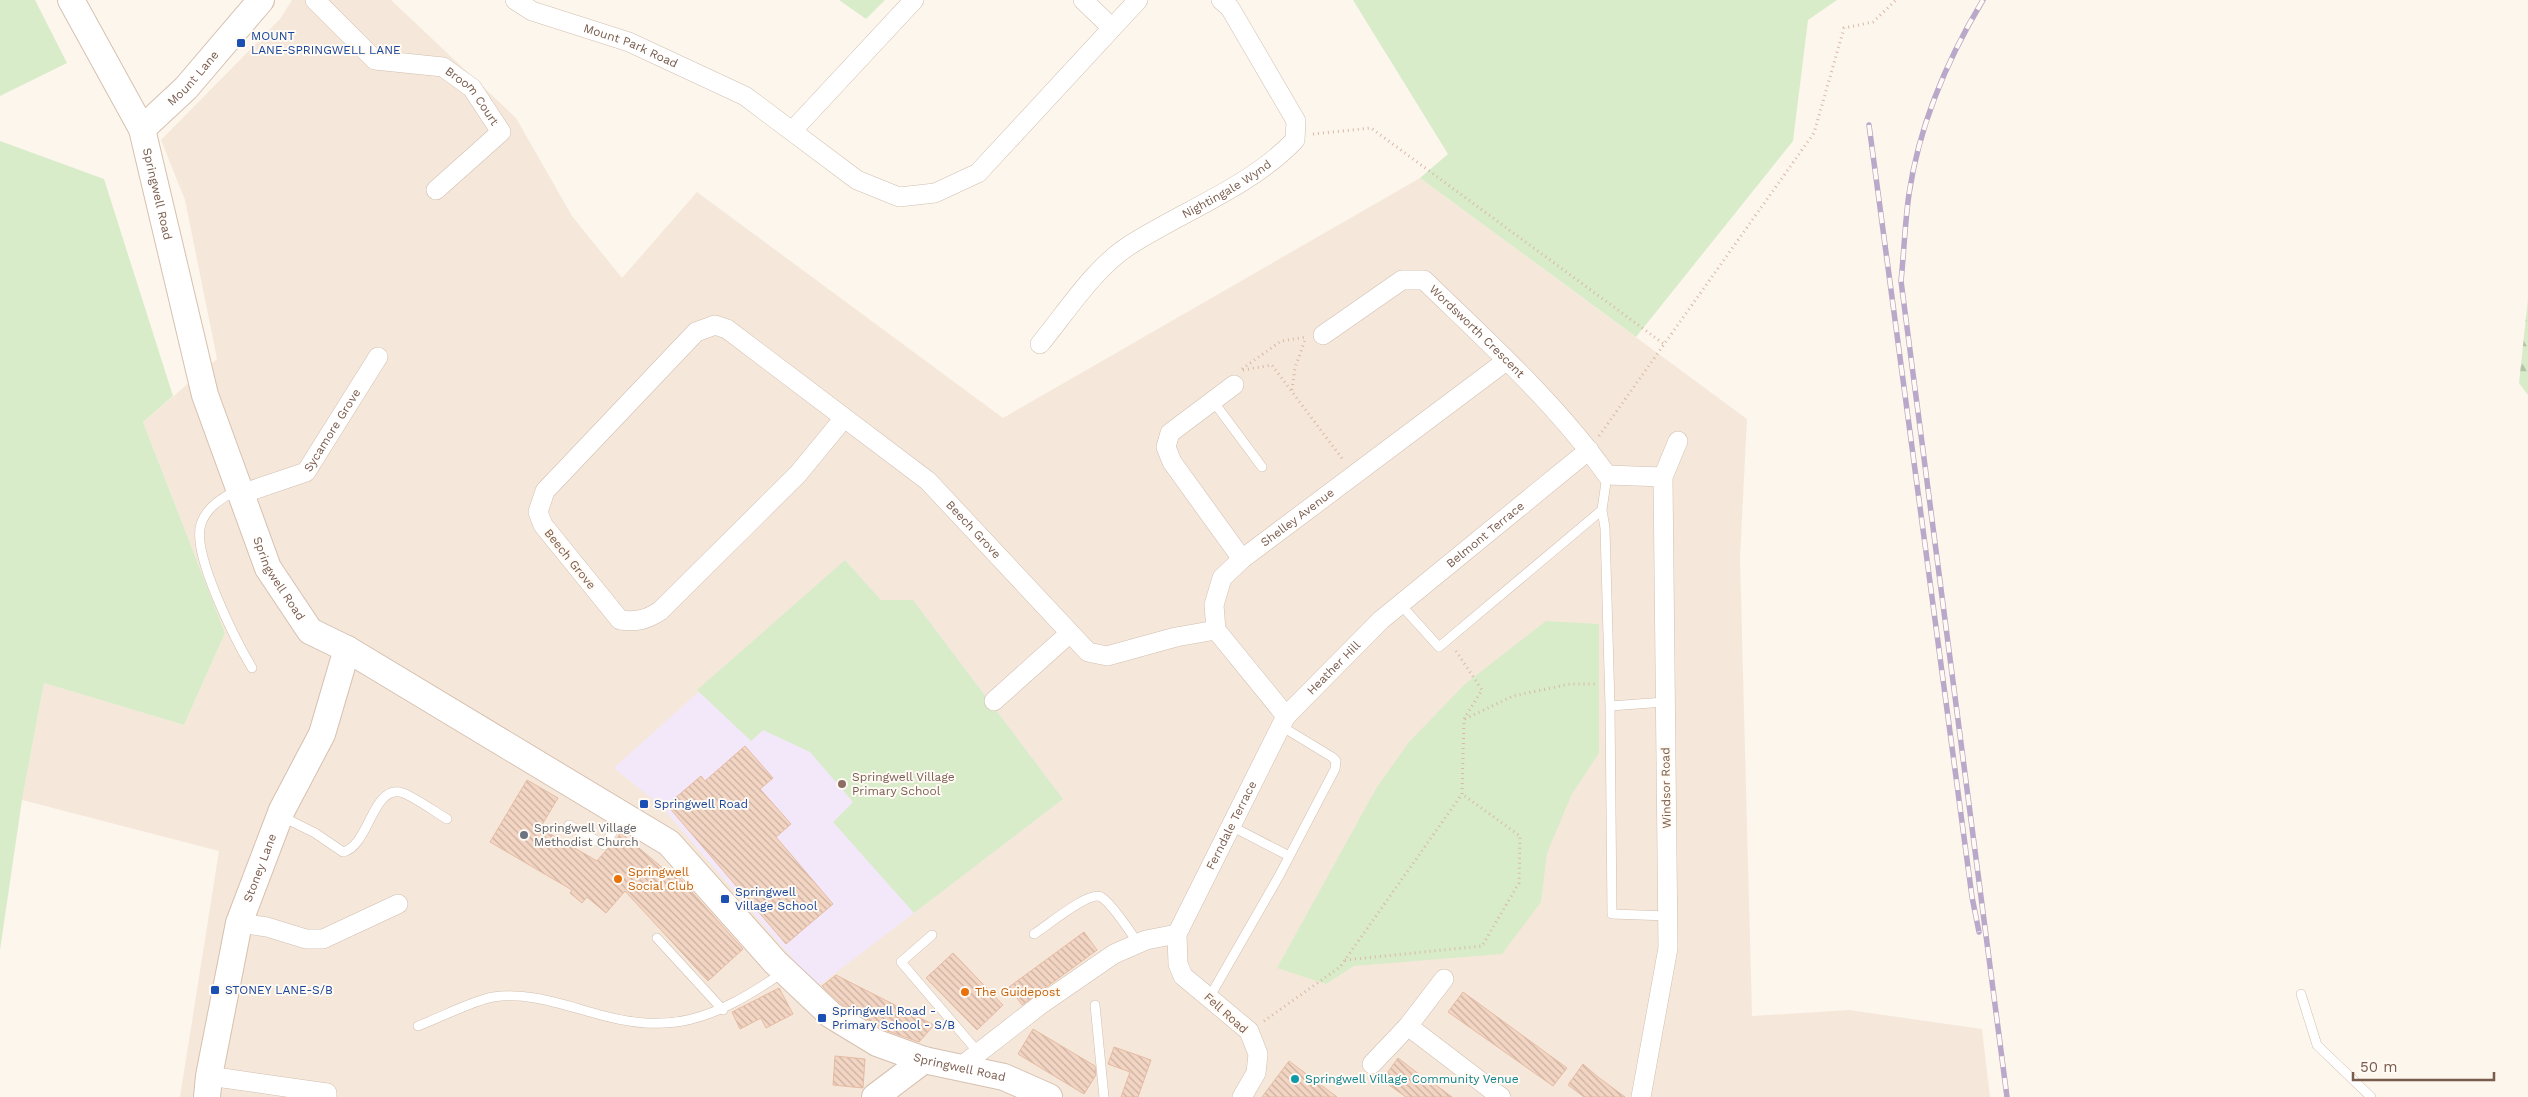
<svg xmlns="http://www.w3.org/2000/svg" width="2528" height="1097" font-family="'Work Sans',sans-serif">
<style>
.residential{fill:#f5e8da}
.education{fill:#f3e8fa}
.green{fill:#d8ecc9}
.forest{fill:url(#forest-firs)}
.building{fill:url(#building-back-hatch);stroke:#e6bba3}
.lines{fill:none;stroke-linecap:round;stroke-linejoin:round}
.lane-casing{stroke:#d1beb0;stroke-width:10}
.street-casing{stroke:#d1beb0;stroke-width:20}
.secondary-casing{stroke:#d6c0b0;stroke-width:28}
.path{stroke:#d9b8a5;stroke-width:3;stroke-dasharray:1 4;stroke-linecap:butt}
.lane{stroke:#fff;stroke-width:9}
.street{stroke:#fff;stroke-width:19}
.secondary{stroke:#fff;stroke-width:26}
.rail-casing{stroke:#b9a8c9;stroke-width:5.5}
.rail{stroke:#fffaf3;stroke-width:4;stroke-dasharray:11;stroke-linecap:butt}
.transit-dot{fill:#1a4fb4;stroke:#fffaf3;stroke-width:2}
.education-dot{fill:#8d6e63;stroke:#fffaf3;stroke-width:2}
.worship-dot{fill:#6b7280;stroke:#fffaf3;stroke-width:2}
.food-dot{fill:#e8710a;stroke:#fffaf3;stroke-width:2}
.culture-dot{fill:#0f9aa8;stroke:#fffaf3;stroke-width:2}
.labels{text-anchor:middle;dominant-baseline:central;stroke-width:4;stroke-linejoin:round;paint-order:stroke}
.transit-label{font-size:12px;fill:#164399;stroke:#fffaf3;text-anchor:start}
.street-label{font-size:12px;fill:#7a5c4d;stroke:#fffaf3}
.education-label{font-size:12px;fill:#785e54;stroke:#fffaf3;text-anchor:start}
.worship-label{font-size:12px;fill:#5b616d;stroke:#fffaf3;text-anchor:start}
.food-label{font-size:12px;fill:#c56008;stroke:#fffaf3;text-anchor:start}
.culture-label{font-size:12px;fill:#0d838f;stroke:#fffaf3;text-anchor:start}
</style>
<defs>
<pattern id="forest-firs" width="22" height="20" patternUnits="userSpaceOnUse" patternTransform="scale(1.25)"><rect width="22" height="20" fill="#d8ecc9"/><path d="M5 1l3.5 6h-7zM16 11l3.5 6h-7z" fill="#b4c2a5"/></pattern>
<pattern id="building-back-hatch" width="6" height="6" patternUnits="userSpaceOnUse" patternTransform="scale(1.25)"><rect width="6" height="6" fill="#f3d5c3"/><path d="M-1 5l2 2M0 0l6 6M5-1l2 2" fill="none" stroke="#cab0a1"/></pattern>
</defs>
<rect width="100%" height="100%" fill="#fdf6ec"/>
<path class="residential" d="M292,0H391L516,118L572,216L622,278L697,192L1003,418L1420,178L1747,419L1740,558L1752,1016L1849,1010L1982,1029L1990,1097H180L219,851L22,800L44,683L184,725L225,633L143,422L217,359L185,200L161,140L280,19Z"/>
<path class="education" d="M845,560L881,600H913L1063,799L817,987L661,806L614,768Z"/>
<path class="green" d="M0,0H35L67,63L0,96Z
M839,0H885L866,19Z
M1353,0H1837L1808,20L1793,141L1636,337L1420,178L1448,154Z
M0,141L104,179L173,396L143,422L225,633L184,725L44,683L22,800L0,950Z
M845,560L881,600H913L1063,799L914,913L833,822L853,802L810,752L763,730L751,741L697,690Z
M1546,621L1599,624V753L1572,794L1547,853L1541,902L1502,954L1354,966L1326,984L1277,968L1377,787L1409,742L1465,684Z"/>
<path class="forest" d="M2528,299V395L2519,383Z"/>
<path class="building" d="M745,746L773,778L760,789L791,824L776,837L833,904L786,944L667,805L701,776L705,781Z
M527,780L558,798L540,828L597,861L621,833L671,875L674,872L743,949L708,981L625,891L606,913L587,897L582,903L570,893L572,890L490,842Z
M1084,932L1097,950L1022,1005L1009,987Z
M953,953L1003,1005L977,1030L926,978Z
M836,975L934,1025L919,1042L885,1030L840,1003L822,986Z
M779,988L793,1014L766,1028L761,1018L740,1029L732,1012Z
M1463,992L1567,1068L1553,1086L1448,1012Z
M1033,1029L1095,1066L1096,1075L1084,1094L1018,1054Z
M1114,1047L1151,1060L1138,1097H1121L1130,1072L1108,1064Z
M835,1056L865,1059L863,1088L833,1085Z
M1398,1058L1424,1078L1425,1077L1452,1097H1406L1382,1080Z
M1289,1061L1337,1097H1262Z
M1583,1064L1598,1077L1625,1097H1584L1568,1085Z"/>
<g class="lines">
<g class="lane-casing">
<path id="lane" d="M1213,401L1262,467
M236,490C222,499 207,506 201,524C191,553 236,641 252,668
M1602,510L1605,528L1610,706L1665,702
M1400,604L1439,647L1602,510L1607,475
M1610,706L1612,914L1668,916
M283,817L315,833L343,852C369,846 372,787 400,792C412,795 435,812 447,819
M569,825L604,845L622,818
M1231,826L1289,856
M1034,934C1046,927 1089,890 1101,897C1111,902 1131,933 1138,943
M932,935L901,962L978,1052
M657,938L723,1010
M2301,994L2317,1045L2371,1097
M1209,998L1279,876L1335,769L1336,761L1332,757L1281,726
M1095,1005L1104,1097
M418,1026C437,1019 474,1000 493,997C526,992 558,1003 590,1012C672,1037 714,1019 782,973"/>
</g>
<g class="street-casing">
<g id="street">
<path id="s1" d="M315,0L375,60L443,67L472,88L501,132L436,190"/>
<path id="s2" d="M515,0L532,11L629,42L745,96L857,180L899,197L935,193L978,173L1138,0"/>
<path d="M1083,0L1112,28"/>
<path d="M793,130L914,0"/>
<path id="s3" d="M1323,335L1402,280H1424C1488,342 1555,402 1607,475L1663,477"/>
<path id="s4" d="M1040,344C1068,310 1094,268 1130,245C1185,210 1250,187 1295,140L1296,121L1230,8L1221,0"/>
<path d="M1234,385L1170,433L1166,447L1172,462L1242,559"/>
<path id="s5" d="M844,418L798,474L660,611C646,620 637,622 620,620L543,525L538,512L545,491L696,332L715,325L727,329L928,481L1088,652L1107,656L1176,637L1216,630"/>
<path id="s6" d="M241,494L306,472L378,357"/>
<path d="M994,701L1070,633"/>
<path id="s7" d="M1286,716L1216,630L1214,605L1222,578L1242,559L1506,361"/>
<path d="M239,923L267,927L306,939H323L398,904"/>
<path d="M1408,1026L1444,979"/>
<path d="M1372,1064L1408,1026L1501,1097"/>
<path d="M959,1068L1040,1005L1114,954L1146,940L1177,934"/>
<path d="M209,1076L327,1093V1097"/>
<path id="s8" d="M1242,1097L1256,1073L1258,1054L1249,1031L1183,976L1178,964L1177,934L1286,716L1381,620L1589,450"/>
<path d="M1641,1097L1668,948L1663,477L1678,441"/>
</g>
</g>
<g class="secondary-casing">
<g id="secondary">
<path id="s9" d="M71,0L142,129L205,395L268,568L310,631L347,649L669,843L775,962L831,1015L877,1043L924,1060L1004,1077L1049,1097"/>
<path id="s10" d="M142,129L186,88L261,0"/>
<path id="s11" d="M207,1097L209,1076L239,923L282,810L322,734L347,649"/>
<path d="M875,1097L924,1060"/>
</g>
</g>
<path class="path" d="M1313,134L1371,128L1664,344
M1242,369L1281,341L1306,337
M1243,370L1272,365L1344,461
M1292,390L1295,368L1305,340
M1599,436L1814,133L1844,28L1873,22L1896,0
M1465,719L1513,696L1570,684H1597
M1345,960L1482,946L1519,883L1520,836L1462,794
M1264,1021L1340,967L1462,794L1464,719L1482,690L1456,651"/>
<use href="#lane" class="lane"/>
<use href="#street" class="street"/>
<use href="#secondary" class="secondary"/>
<g class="rail-casing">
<path id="rail" d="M1983,0C1948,58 1919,126 1909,194C1905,222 1904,252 1901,281L2007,1097
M1869,125L1972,897L1979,932"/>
</g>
<use href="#rail" class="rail"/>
</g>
<g class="transit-dot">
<rect x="236" y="38" width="10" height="10" rx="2.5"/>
<rect x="639" y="799" width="10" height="10" rx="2.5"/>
<rect x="720" y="894" width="10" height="10" rx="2.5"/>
<rect x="210" y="985" width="10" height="10" rx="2.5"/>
<rect x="817" y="1013" width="10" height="10" rx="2.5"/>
</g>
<circle class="education-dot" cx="842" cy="784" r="5"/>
<circle class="worship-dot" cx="524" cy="835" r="5"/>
<g class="food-dot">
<circle cx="618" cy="879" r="5"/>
<circle cx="965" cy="992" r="5"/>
</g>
<circle class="culture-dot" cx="1295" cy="1079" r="5"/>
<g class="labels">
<g class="transit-label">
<text x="251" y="36">MOUNT<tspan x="251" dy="14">LANE-SPRINGWELL LANE</tspan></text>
<text x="654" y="804">Springwell Road</text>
<text x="735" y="892">Springwell<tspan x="735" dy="14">Village School</tspan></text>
<text x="225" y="990">STONEY LANE-S/B</text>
<text x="832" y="1011">Springwell Road -<tspan x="832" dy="14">Primary School - S/B</tspan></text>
</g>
<g class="street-label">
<text stroke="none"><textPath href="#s2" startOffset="125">Mount Park Road</textPath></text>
<text stroke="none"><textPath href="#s10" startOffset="72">Mount Lane</textPath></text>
<text stroke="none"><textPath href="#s1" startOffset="195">Broom Court</textPath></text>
<text stroke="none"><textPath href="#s4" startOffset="246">Nightingale Wynd</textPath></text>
<text stroke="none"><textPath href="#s9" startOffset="214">Springwell Road</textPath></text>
<text stroke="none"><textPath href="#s3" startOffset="192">Wordsworth Crescent</textPath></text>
<text stroke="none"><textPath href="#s6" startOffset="118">Sycamore Grove</textPath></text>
<text stroke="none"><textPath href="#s7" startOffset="261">Shelley Avenue</textPath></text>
<text stroke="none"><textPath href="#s5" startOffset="1038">Beech Grove</textPath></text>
<text stroke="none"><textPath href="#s8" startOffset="714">Belmont Terrace</textPath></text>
<text transform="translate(570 559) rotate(51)">Beech Grove</text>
<text stroke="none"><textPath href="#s9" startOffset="619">Springwell Road</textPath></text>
<text stroke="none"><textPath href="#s8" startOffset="512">Heather Hill</textPath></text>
<text transform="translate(1666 788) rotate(-91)">Windsor Road</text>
<text stroke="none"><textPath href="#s8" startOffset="322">Ferndale Terrace</textPath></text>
<text stroke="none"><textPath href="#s11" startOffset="236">Stoney Lane</textPath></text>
<text transform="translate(1226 1013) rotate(42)">Fell Road</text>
<text stroke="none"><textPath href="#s9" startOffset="1474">Springwell Road</textPath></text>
</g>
<g class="education-label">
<text x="852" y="777">Springwell Village<tspan x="852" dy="14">Primary School</tspan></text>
</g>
<g class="worship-label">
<text x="534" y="828">Springwell Village<tspan x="534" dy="14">Methodist Church</tspan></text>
</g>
<g class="food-label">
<text x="628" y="872">Springwell<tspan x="628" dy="14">Social Club</tspan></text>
<text x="975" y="992">The Guidepost</text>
</g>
<g class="culture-label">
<text x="1305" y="1079">Springwell Village Community Venue</text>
</g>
</g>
<path d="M2353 1072v8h141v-8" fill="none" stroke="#7a5c4d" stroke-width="2.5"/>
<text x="2360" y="1072" font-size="15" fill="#7a5c4d" stroke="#fffaf3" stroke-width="4" paint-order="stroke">50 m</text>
</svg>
